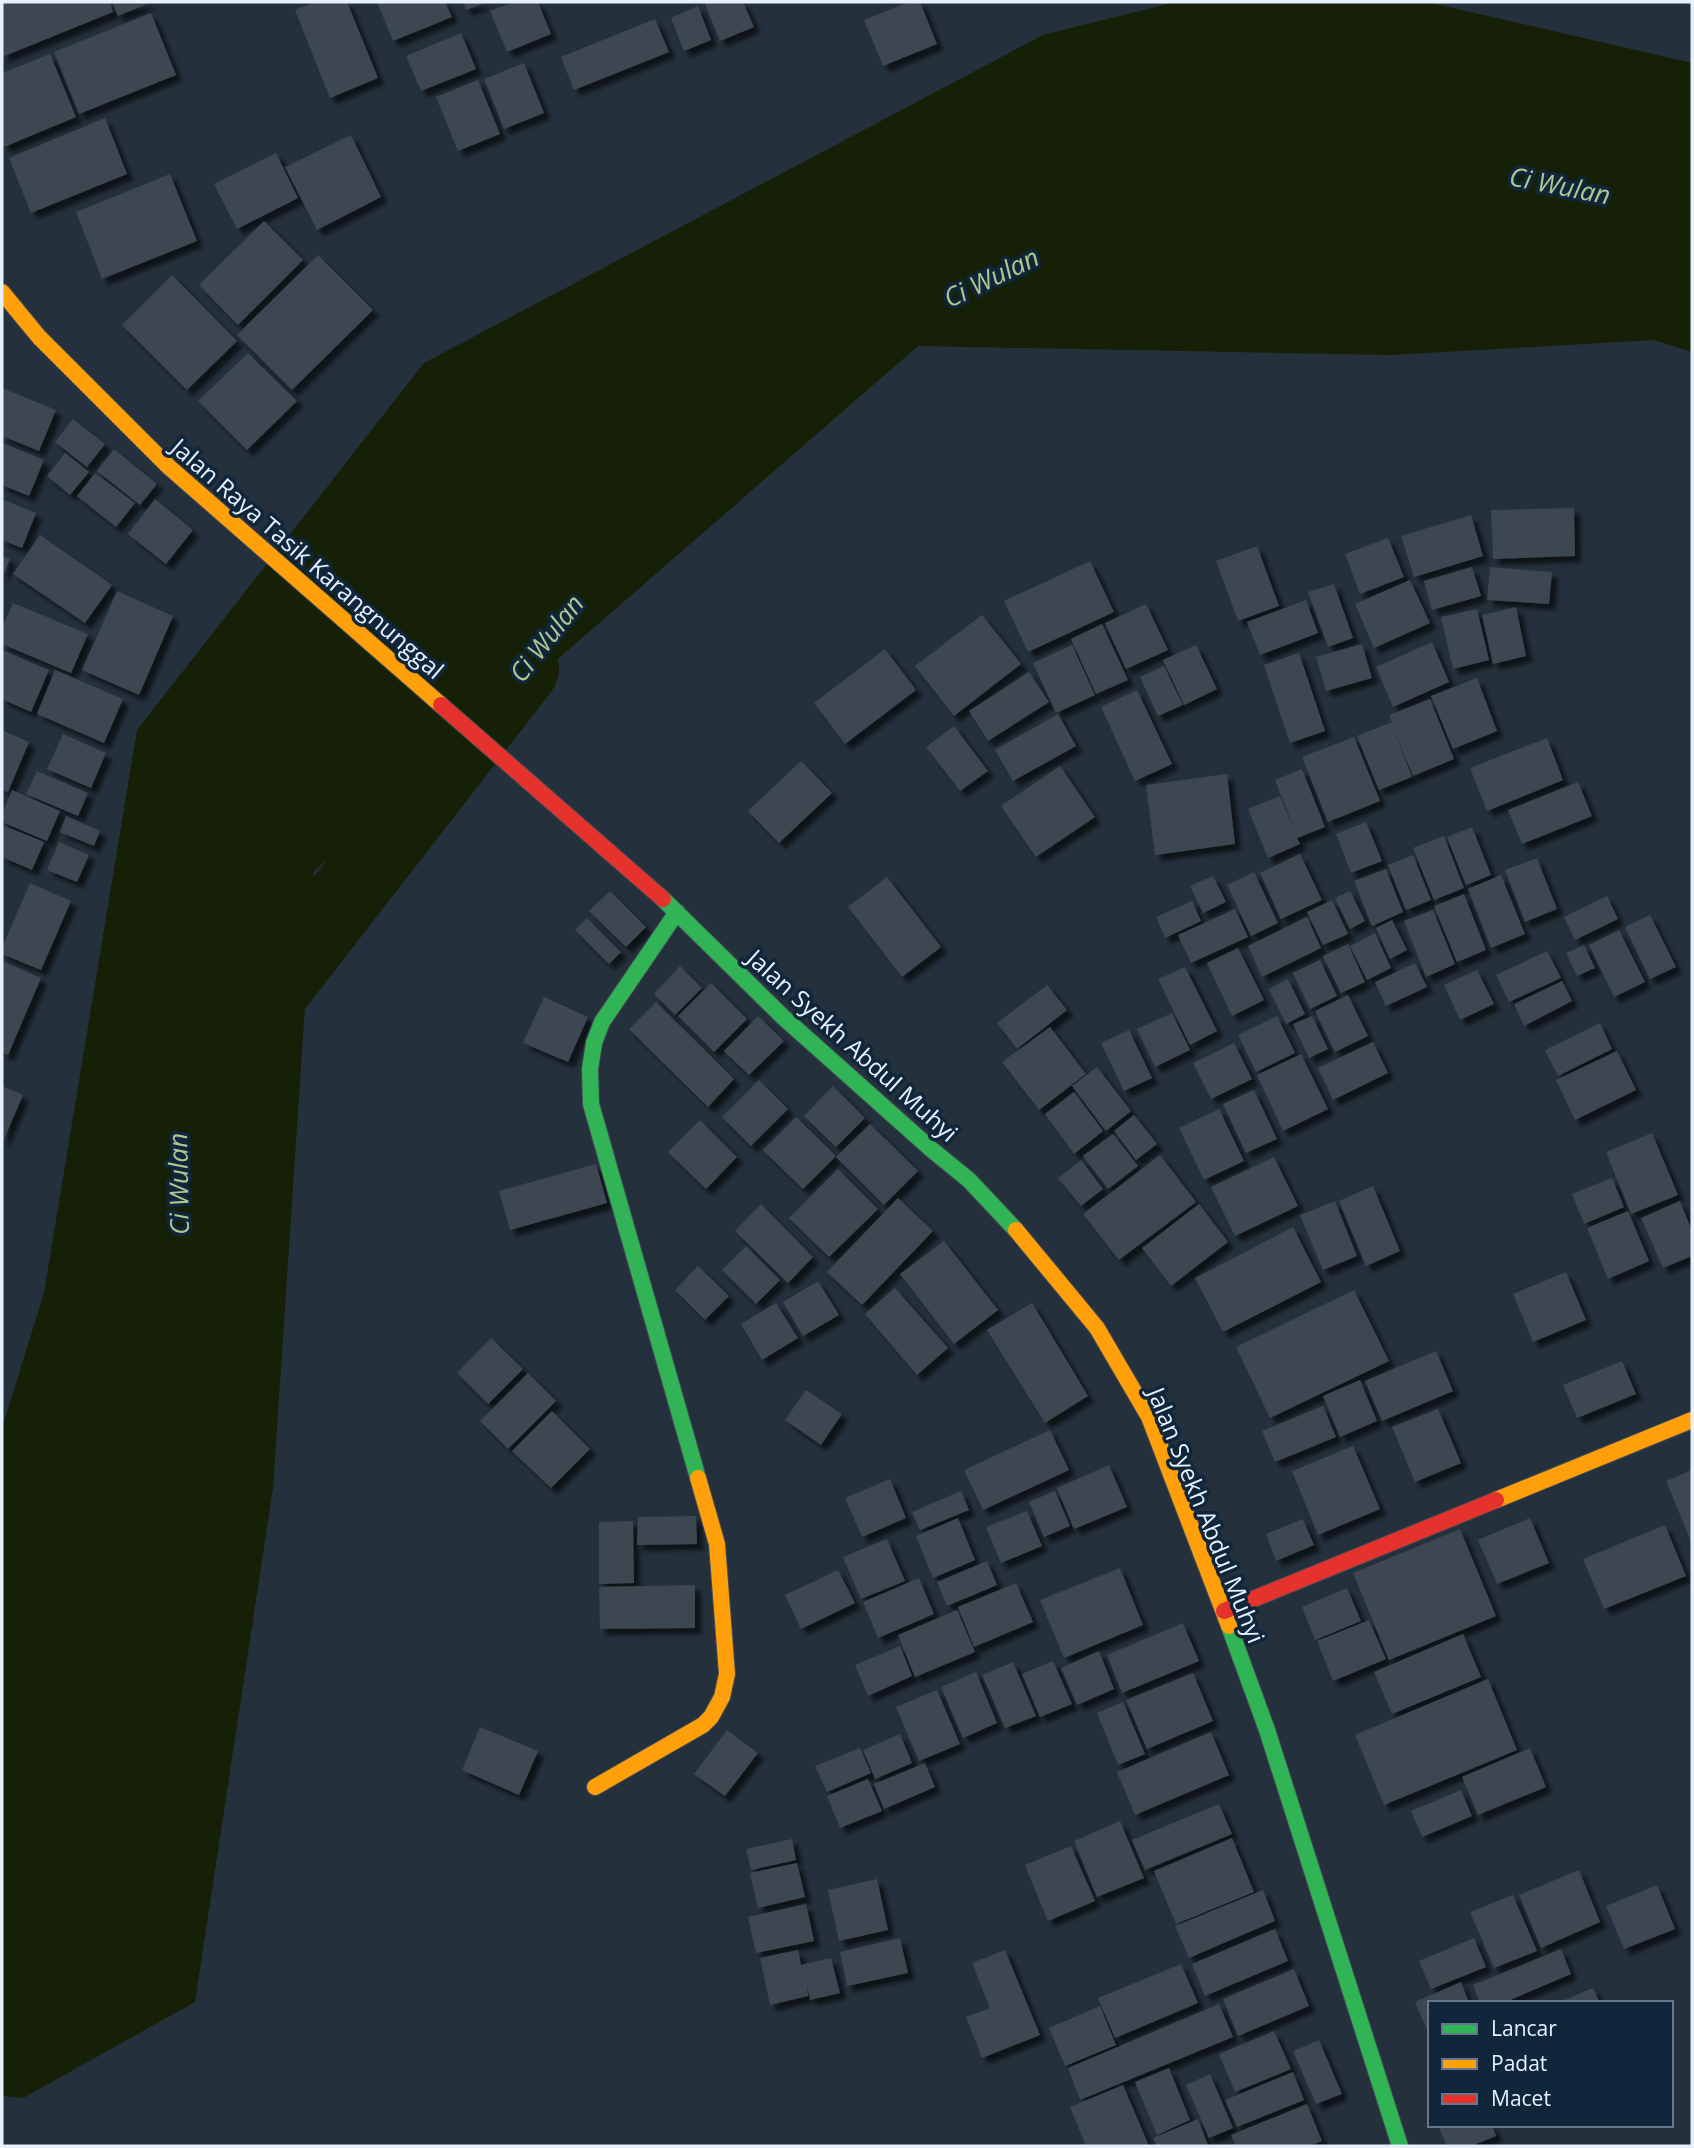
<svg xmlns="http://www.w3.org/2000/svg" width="1694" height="2148" font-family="'Open Sans',sans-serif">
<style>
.water{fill:#152006}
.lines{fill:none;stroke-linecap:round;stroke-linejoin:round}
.river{stroke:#152006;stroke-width:74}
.building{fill:#3d4751;filter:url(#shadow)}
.fast-casing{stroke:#424b56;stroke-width:18}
.slow-casing{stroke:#424b56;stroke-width:18}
.jam-casing{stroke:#424b56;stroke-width:18}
.fast{stroke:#30b455;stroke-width:16}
.slow{stroke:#ff9f0a;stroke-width:16}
.jam{stroke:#e5322d;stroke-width:16}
.labels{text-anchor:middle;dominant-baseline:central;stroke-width:7;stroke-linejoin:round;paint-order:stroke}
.street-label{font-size:24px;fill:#e6f1fd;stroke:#0f263b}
.water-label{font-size:26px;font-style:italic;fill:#b0c88e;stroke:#0f263b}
</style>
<defs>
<filter id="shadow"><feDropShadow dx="6" dy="6" stdDeviation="2" flood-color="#0009"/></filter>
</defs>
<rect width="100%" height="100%" fill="#24303c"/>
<path class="water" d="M1176,2H1427L1692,63V352L1654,340L1391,355L918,346L314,871L273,1488L195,2002L23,2098L2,2096V1428L44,1293L137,730L424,363L1043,35Z"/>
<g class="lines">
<path class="river" d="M248,1022L522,669"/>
</g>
<path class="building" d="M2,2H110L113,12L2,57Z
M112,2H152L118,16Z
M315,2H347L378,78L330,98L295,10Z
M377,2H445L452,17L393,41Z
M463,2H487L466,10Z
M514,2H538L551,34L507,52L490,11Z
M704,2H743L754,27L720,41Z
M909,2H920L937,44L883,66L864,20Z
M698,6L711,40L684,51L671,18Z
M151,13L176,75L79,114L54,52Z
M655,19L669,52L574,90L561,57Z
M461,33L476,69L421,91L406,56Z
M50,54L76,117L4,147L2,142V73Z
M524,63L544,113L504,129L484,79Z
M478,80L500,134L458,151L436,97Z
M105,118L127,174L31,213L9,158Z
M351,135L381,197L317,230L285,167Z
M276,153L298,198L237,229L214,184Z
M170,174L197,241L102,279L76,212Z
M264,221L303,260L238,325L199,285Z
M318,255L373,310L292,390L237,335Z
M172,275L237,341L187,390L122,325Z
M248,353L297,401L247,450L198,401Z
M2,388L56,410L39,451L2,436Z
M73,419L105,444L87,467L55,442Z
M2,443L44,460L29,496L2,485Z
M114,449L157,484L140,505L97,471Z
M65,453L89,472L70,495L47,476Z
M95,473L135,503L116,527L77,496Z
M2,499L36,513L22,548L2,540Z
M155,499L193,530L166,564L128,534Z
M1574,508L1575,556L1493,559L1491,510Z
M1471,515L1483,556L1414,577L1401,536Z
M40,535L112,585L85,623L13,574Z
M1388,538L1404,577L1360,594L1345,554Z
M1257,546L1279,606L1238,621L1216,561Z
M2,556L10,559L2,578Z
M1090,561L1114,612L1028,652L1004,601Z
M1472,567L1481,596L1432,610L1424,581Z
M1490,567L1552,572L1549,604L1487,600Z
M1410,580L1430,623L1374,648L1355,604Z
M1334,584L1353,638L1328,647L1308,592Z
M117,591L173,616L139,695L82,670Z
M1306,600L1318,633L1260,655L1247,622Z
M13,603L88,634L71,673L2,644V628Z
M1146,604L1168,650L1126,669L1105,623Z
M1516,607L1526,656L1493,664L1482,615Z
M1477,609L1489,660L1453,669L1441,617Z
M982,615L1021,664L954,716L915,666Z
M1102,624L1128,680L1096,694L1071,639Z
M1432,642L1449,682L1393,707L1376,667Z
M1362,644L1372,678L1326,691L1316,657Z
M1072,645L1095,695L1056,713L1033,663Z
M1196,645L1217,689L1184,705L1163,660Z
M885,649L916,690L845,744L814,703Z
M2,650L49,670L31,712L2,699Z
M1299,653L1325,731L1290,743L1264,665Z
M1164,666L1183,705L1158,716L1140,677Z
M55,670L123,699L104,743L37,714Z
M1029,672L1049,702L988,741L969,711Z
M1477,678L1497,731L1453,749L1431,696Z
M1137,690L1172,764L1135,781L1101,707Z
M1430,699L1454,759L1413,776L1393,728L1412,777L1379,790L1357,736L1392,722L1389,715Z
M1058,714L1076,746L1013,781L995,750Z
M954,726L988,771L960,791L926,747Z
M2,730L29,742L8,792L2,790Z
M63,734L106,753L91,788L47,769Z
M1354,737L1380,801L1328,822L1302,757Z
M1547,738L1563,780L1487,811L1470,768Z
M801,761L832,793L779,843L748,811Z
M1060,766L1095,817L1036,857L1001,806Z
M1302,769L1325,827L1297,838L1300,844L1268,858L1248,809L1280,796L1295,831L1275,780Z
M37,771L88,793L78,816L26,794Z
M1227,774L1235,844L1155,855L1146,785Z
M1578,782L1592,816L1522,844L1508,810Z
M12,790L60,811L47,841L2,822V814Z
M66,816L100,831L94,846L60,832Z
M1366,822L1382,861L1351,873L1336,834Z
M2,825L44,842L32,870L2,857Z
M1472,827L1491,875L1466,885L1447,837Z
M1444,836L1464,888L1434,900L1413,848Z
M59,842L89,855L77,882L47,870Z
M1300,854L1322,900L1281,919L1260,873Z
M1413,855L1431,900L1406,910L1388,865Z
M1537,858L1557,909L1525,922L1505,870Z
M1386,869L1403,912L1372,926L1354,881Z
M1254,872L1278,923L1251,936L1227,885Z
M1501,875L1525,934L1491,948L1468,889Z
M1213,876L1226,902L1203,913L1190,886Z
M887,877L941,947L902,977L848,907Z
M30,883L71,901L41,970L2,954V948Z
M610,891L646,927L626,947L589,911Z
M1350,891L1365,921L1350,929L1335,898Z
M1464,894L1486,950L1457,962L1434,906Z
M1607,896L1618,919L1575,940L1564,917Z
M1332,900L1348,934L1323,945L1307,912Z
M1192,901L1201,921L1165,938L1156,917Z
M1235,909L1248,937L1191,963L1178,935Z
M1433,910L1455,964L1426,977L1404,921Z
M1650,915L1676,967L1650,979L1625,927Z
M1307,917L1321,948L1262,977L1248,946Z
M587,918L621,952L609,964L575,930Z
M1392,920L1407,950L1390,959L1376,928Z
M1619,930L1645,982L1614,997L1589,945Z
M1375,933L1391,968L1367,980L1350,946Z
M1348,944L1365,982L1341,993L1323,956Z
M1584,945L1595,968L1577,976L1566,953Z
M1238,948L1264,1000L1232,1016L1207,963Z
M1547,951L1561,978L1509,1002L1496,975Z
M1320,960L1337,996L1310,1009L1293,973Z
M2,961L41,978L8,1055L2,1052Z
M1415,963L1427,987L1386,1006L1375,982Z
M680,966L702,988L675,1015L654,994Z
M1185,967L1217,1031L1190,1045L1158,979Z
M1477,970L1494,1004L1460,1020L1444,985Z
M1288,979L1305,1014L1286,1024L1269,989Z
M1562,981L1572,1001L1524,1026L1514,1004Z
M711,983L747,1019L714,1052L678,1016Z
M1047,985L1067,1010L1017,1049L997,1023Z
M1348,995L1368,1036L1335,1052L1315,1011Z
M544,997L588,1017L568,1062L523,1043Z
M656,1002L734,1079L708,1107L629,1029Z
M1172,1013L1190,1050L1155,1067L1137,1029Z
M758,1016L784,1041L749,1075L724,1051Z
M1277,1016L1295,1053L1256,1072L1238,1035Z
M1312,1016L1328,1049L1309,1058L1293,1024Z
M1600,1023L1612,1049L1558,1076L1545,1050Z
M1050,1027L1086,1074L1039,1110L1002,1062Z
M1129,1030L1152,1078L1124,1091L1101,1043Z
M1373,1042L1388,1073L1333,1100L1318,1068Z
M1234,1043L1252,1079L1211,1099L1193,1063Z
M1617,1051L1636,1090L1575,1120L1556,1080Z
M1301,1054L1328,1109L1283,1131L1257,1075Z
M1097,1067L1131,1111L1106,1131L1072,1086Z
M759,1080L788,1109L751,1146L722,1117Z
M2,1086L23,1095L2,1144Z
M833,1086L865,1118L836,1147L804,1116Z
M1254,1090L1277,1139L1246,1153L1223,1104Z
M1074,1092L1103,1131L1074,1154L1045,1114Z
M1219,1109L1244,1161L1204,1180L1179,1128Z
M1134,1115L1157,1144L1136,1160L1114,1131Z
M796,1117L836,1156L803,1189L763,1150Z
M700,1120L737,1157L706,1189L668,1152Z
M870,1124L918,1171L884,1205L836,1157Z
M1652,1133L1678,1195L1631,1214L1606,1152Z
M1113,1134L1138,1166L1108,1189L1083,1156Z
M1160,1155L1196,1202L1119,1260L1083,1214Z
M1274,1157L1298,1206L1235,1236L1211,1187Z
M1081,1160L1103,1189L1081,1206L1058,1178Z
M596,1164L607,1203L510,1230L499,1191Z
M838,1169L878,1209L829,1257L789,1218Z
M1612,1178L1624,1207L1584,1224L1572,1194Z
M1373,1186L1400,1251L1366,1266L1339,1201Z
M898,1198L933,1231L862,1305L827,1272Z
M1335,1201L1357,1256L1323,1270L1300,1215Z
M1680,1201L1692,1231V1256L1663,1268L1641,1218Z
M761,1204L813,1257L788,1283L735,1231Z
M1199,1204L1228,1242L1171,1286L1142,1248Z
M1628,1211L1649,1261L1608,1279L1587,1228Z
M1293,1227L1321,1282L1223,1332L1195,1278Z
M944,1241L998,1310L954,1344L900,1274Z
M746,1246L780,1280L756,1304L722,1270Z
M698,1266L729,1296L705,1320L675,1290Z
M1566,1272L1586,1320L1533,1342L1513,1294Z
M818,1281L839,1315L803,1336L783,1302Z
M895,1288L948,1348L917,1375L865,1314Z
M1354,1290L1389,1361L1270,1418L1236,1347Z
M776,1303L798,1338L762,1360L741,1324Z
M1032,1303L1088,1396L1045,1423L987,1330Z
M491,1338L523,1369L488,1404L457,1373Z
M1436,1351L1453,1391L1382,1421L1365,1381Z
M1622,1361L1636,1394L1577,1418L1563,1385Z
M528,1373L556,1401L508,1449L480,1421Z
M1360,1380L1377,1421L1340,1437L1323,1396Z
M806,1390L842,1414L821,1445L785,1420Z
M1323,1406L1336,1437L1275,1462L1262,1431Z
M1438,1409L1461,1463L1415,1482L1392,1427Z
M552,1411L590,1449L551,1488L512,1451Z
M1050,1430L1069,1470L983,1510L964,1470Z
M1353,1446L1380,1509L1318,1535L1292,1471Z
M1109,1465L1127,1507L1074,1529L1057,1488Z
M1692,1470V1544L1666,1481Z
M890,1479L906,1518L862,1537L845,1498Z
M961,1491L969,1510L920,1530L912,1512Z
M1055,1491L1070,1526L1044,1537L1029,1502Z
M1027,1511L1042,1546L1001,1563L986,1527Z
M696,1516L697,1544L637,1545L638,1517Z
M958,1518L975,1560L933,1578L916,1536Z
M1530,1518L1549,1563L1497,1584L1478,1540Z
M1303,1519L1314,1545L1276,1561L1266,1534Z
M633,1521L634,1583L599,1584V1522Z
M1665,1525L1686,1576L1604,1609L1583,1559Z
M1460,1529L1496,1616L1389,1660L1353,1573Z
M887,1539L905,1581L861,1599L843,1557Z
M987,1561L997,1585L947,1606L937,1582Z
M1120,1568L1143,1625L1064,1658L1040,1600Z
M838,1570L855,1603L801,1629L785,1595Z
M919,1578L934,1614L878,1638L863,1602Z
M1016,1583L1033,1622L974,1647L958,1607Z
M695,1585V1628L600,1629L599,1587Z
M1347,1588L1361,1621L1315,1640L1302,1607Z
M957,1610L975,1652L915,1677L898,1635Z
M1369,1620L1386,1659L1333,1681L1317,1641Z
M1183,1623L1199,1661L1122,1693L1107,1655Z
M1463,1634L1481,1677L1392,1714L1374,1672Z
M900,1646L912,1676L868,1696L855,1665Z
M1099,1651L1114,1689L1077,1705L1061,1668Z
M1053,1661L1072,1704L1040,1717L1022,1674Z
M1013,1662L1036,1716L1005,1728L982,1675Z
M976,1672L997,1723L963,1738L941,1687Z
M1193,1673L1213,1721L1147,1749L1126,1700Z
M1488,1679L1517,1750L1384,1805L1355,1735Z
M937,1690L960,1744L919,1761L896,1707Z
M1123,1702L1145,1754L1118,1765L1097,1713Z
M480,1727L538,1751L519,1795L462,1770Z
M727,1730L758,1753L725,1796L694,1774Z
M1211,1732L1229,1775L1135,1815L1117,1772Z
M900,1734L912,1763L875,1779L863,1750Z
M860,1748L871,1773L827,1792L815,1766Z
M1530,1748L1546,1787L1478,1815L1462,1777Z
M925,1763L935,1787L884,1809L874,1784Z
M868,1779L882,1811L840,1828L827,1796Z
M1461,1790L1472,1816L1422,1837L1411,1811Z
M1219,1804L1232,1834L1145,1870L1132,1840Z
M1120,1821L1144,1878L1097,1897L1074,1841Z
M1232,1838L1254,1892L1176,1924L1154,1871Z
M792,1839L796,1860L751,1870L746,1849Z
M1071,1846L1095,1901L1048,1921L1025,1865Z
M797,1863L805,1897L758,1908L750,1873Z
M1579,1870L1600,1922L1541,1948L1519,1895Z
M877,1879L888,1930L839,1941L828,1890Z
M1657,1885L1675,1929L1624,1949L1606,1906Z
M1263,1890L1275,1921L1189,1958L1175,1926Z
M1513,1895L1537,1951L1494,1968L1470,1912Z
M806,1904L814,1941L756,1953L748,1917Z
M1275,1929L1288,1961L1205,1996L1192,1964Z
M900,1938L908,1973L847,1986L840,1952Z
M1474,1938L1486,1967L1431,1989L1419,1961Z
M1561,1949L1571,1974L1503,2003H1480L1473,1985Z
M798,1950L801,1965L831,1958L840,1993L810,2000L807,1985L808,1996L770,2005L760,1958Z
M1005,1950L1040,2035L982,2058L966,2017L990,2008L972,1963Z
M1181,1964L1198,2003L1115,2038L1098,1998Z
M1294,1969L1309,2006L1238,2036L1223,1999Z
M1461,1982L1469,2003H1430V2037L1415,2002Z
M1593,1988L1600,2003H1557Z
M1219,2004L1233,2037L1080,2100L1068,2068Z
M1100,2006L1116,2045L1065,2066L1049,2028Z
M1274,2031L1291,2069L1235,2092L1219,2054Z
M1319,2040L1342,2094L1316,2104L1293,2051Z
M1169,2068L1190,2120L1157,2135L1135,2082Z
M1293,2072L1304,2100L1237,2127L1225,2100Z
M1210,2074L1233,2128L1209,2138L1186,2085Z
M1123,2085L1149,2146H1086L1070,2107Z
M1307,2104L1322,2141L1309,2146H1236L1231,2135Z
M1198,2119L1208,2145L1205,2146H1157L1153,2138Z
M1438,2125H1492L1496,2136L1471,2146H1447Z"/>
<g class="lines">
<g class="fast-casing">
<path id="fast" d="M663,899L783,1017L931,1149L969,1180L1016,1230
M677,912L602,1022L594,1043L590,1069L591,1104L698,1478
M1229,1626L1267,1730L1400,2146"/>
</g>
<g class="slow-casing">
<path id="slow" d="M2,292L39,337L169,467L441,705
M1016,1230L1097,1328L1149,1417L1229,1626
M1496,1500L1692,1420
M595,1787L703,1725L711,1717L722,1697L727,1674L717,1544L698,1478"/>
</g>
<g class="jam-casing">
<path id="jam" d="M441,705L663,899
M1224,1611L1496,1500"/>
</g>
<use href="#fast" class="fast"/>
<use href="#slow" class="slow"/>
<use href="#jam" class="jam"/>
</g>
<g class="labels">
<g class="street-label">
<text transform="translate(308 558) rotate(41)">Jalan Raya Tasik Karangnunggal</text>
<text transform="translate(853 1045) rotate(42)">Jalan Syekh Abdul Muhyi</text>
<text transform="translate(1207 1515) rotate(68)">Jalan Syekh Abdul Muhyi</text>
</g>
<g class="water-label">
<text transform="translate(1560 185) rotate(11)">Ci Wulan</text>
<text transform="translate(991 277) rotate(-26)">Ci Wulan</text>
<text transform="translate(546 638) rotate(-52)">Ci Wulan</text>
<text transform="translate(178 1184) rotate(-91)">Ci Wulan</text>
</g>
</g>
<rect width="1694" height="2148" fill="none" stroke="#e6f1fd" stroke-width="7"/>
<rect x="1428" y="2001" width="245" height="126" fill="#0f263b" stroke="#657789" stroke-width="2"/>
<rect x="1442" y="2024" width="35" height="10" fill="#30b455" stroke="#657789" stroke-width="2"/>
<text x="1491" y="2036" font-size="21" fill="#e6f1fd">Lancar</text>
<rect x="1442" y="2059" width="35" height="10" fill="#ff9f0a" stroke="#657789" stroke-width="2"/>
<text x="1491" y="2071" font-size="21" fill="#e6f1fd">Padat</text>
<rect x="1442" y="2094" width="35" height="10" fill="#e5322d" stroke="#657789" stroke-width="2"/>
<text x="1491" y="2106" font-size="21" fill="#e6f1fd">Macet</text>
</svg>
